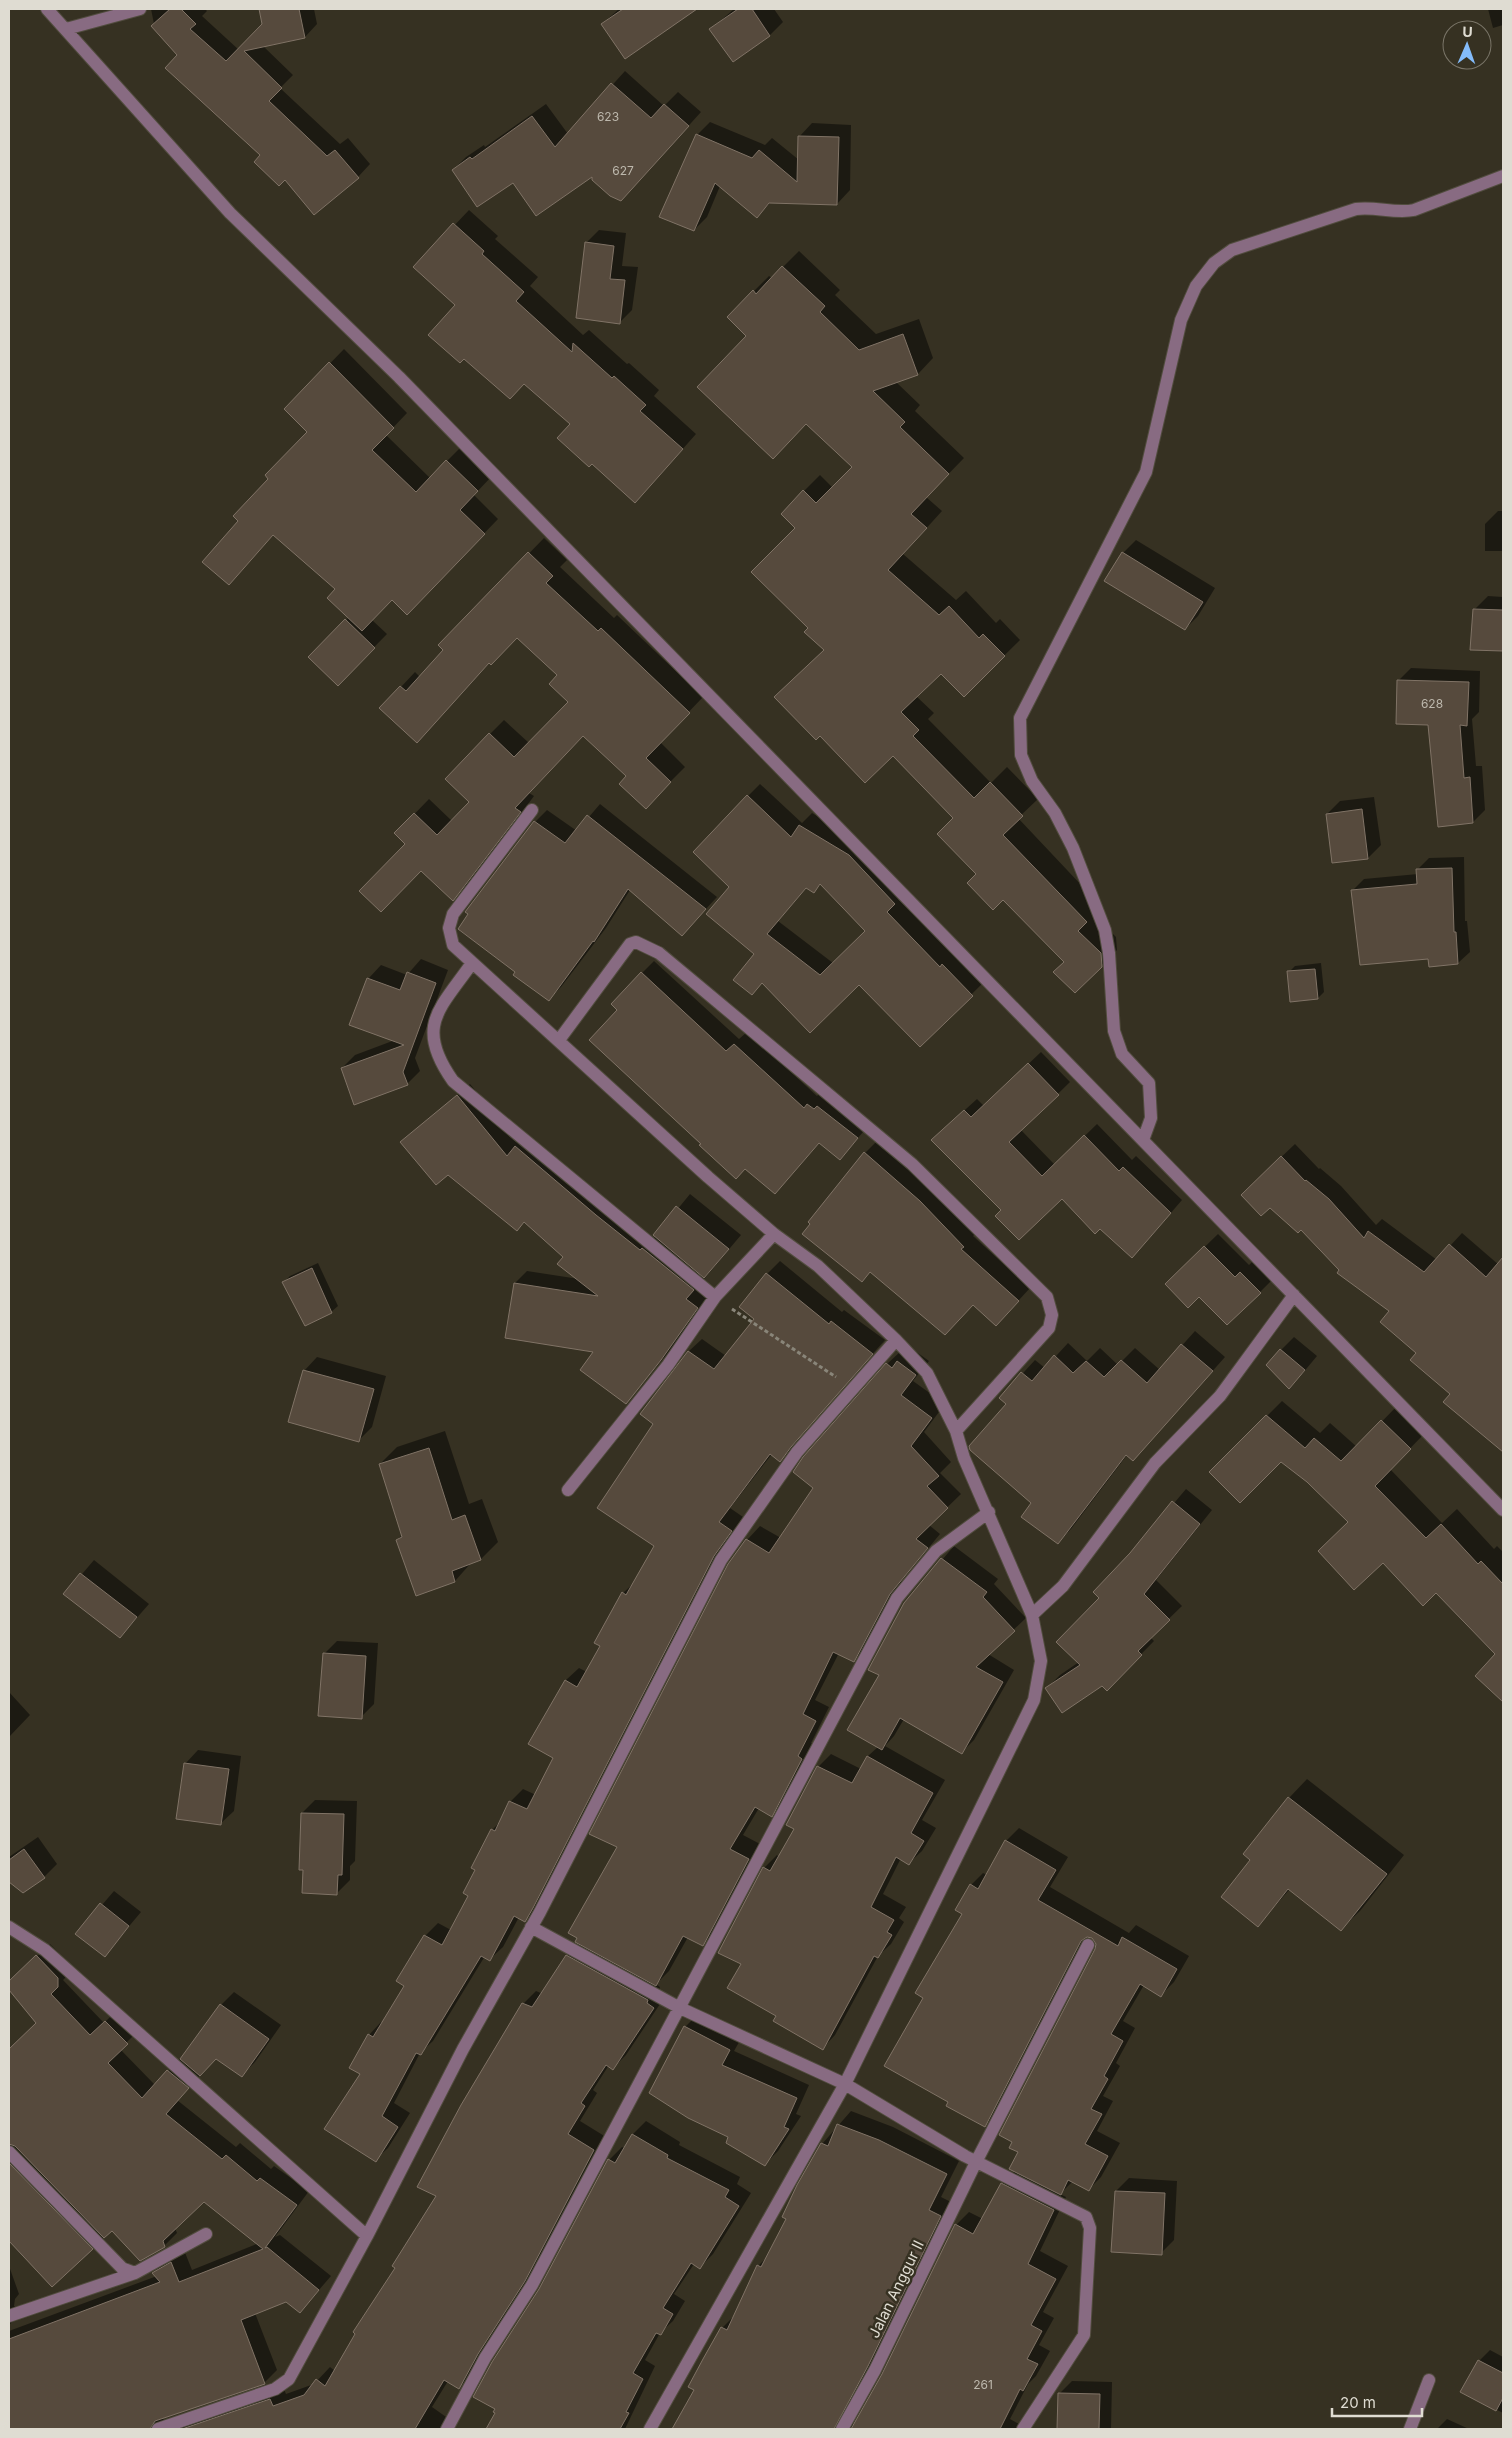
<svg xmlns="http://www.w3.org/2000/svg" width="1512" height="2438" font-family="Inter,sans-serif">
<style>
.shadow{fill:#0007;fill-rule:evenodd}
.building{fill:#564a3d;stroke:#807366;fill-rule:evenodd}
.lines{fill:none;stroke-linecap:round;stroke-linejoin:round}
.minor-casing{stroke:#514c3e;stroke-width:14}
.path{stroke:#898579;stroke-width:3;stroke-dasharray:4 2.5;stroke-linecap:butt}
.minor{stroke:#886b82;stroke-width:12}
.labels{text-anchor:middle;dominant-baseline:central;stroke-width:5;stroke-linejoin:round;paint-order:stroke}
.number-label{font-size:12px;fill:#bdb8ad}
.street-label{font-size:15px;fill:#dfdcd2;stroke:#363122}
</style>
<rect width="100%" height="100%" fill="#363122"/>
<path class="shadow" d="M151,9H205L207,11L202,16L239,50L263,24L260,9H314L317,24L305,37L263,46L293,75L280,88L340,144L348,138L370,164L358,177L285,178L262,155L155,29Z
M619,9H693L687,14L602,24Z
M734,9H774L783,22L770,35L733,60L711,29Z
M1488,9H1503V25L1493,28Z
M625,71L664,106L678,92L701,112L634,186L594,175L513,182L453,170L466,157L484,145L485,147L546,104L568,134Z
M710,122L765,145L772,138L799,160V137L812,123L851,125L850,190L837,204L771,202L757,216L720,186L707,217L694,230L697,135Z
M469,210L498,236L495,239L538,277L530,286L583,335L589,330L627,364L629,363L659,390L654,396L696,434L649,487L571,424L457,305L415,267Z
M599,230L626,233L622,266L638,267L632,310L619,323L586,243Z
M799,251L840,290L835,295L876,334L919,319L933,358L918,374L896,382L920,405L915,411L964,458L926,497L942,511L903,554L956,600L966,591L996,623L1000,619L1020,640L964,695L941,672L916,696L934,713L928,719L991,783L1007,767L1038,799L1018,818L1101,906L1093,914L1116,937L1117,950L1075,991L1065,962L978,874L955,817L810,628L797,528L804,491L820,475L833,488L854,467L748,336L754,291L769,276L772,278Z
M344,349L407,413L386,435L430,478L461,447L492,476L474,495L498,519L421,599H392L372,620L387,634L338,684L310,657L349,617L337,588L274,534L229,584L240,521L270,479L309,432L286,409Z
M1498,511H1503V551H1485V524Z
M544,538L567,560L560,567L614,618L617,615L703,697L660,742L685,767L660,792L628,776L584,735L529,793L534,796L468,884L453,899L396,833L429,799L452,821L471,802L490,734L504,720L529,743L570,701L559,675L517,637L490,662L431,726L401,687L415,672L420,677L445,650L440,645Z
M1136,540L1215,588L1198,616L1185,629L1123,553Z
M1488,596L1503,597V650L1475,609Z
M1411,668L1480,671L1479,712L1472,719L1476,766H1482L1485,810L1473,822L1429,723L1398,681Z
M760,784L802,823L812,813L861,843L907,890L898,899L953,955L956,953L984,982L920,1045L859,983L810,1031L756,954L731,887L748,796ZM821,884L867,931L833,963L778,921L807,887L814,891Z
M1374,797L1381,845L1368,858L1333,862L1327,814L1340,801Z
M600,804L717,897L693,923L630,890L606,928L561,987L549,999L517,972L460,931L535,822L547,810L577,831Z
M1464,857L1465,921H1467L1470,952L1458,963L1353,890L1364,879L1418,874V869L1429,858Z
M421,959L448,970L415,1058L420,1071L407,1084L342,1068L355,1055L395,1040L368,979L381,965L407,975Z
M654,961L739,1039L747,1032L817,1096L820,1093L869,1125L840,1159L820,1142L775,1193L746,1168L703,1144L619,1010L642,973Z
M1321,963L1324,992L1318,998L1289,972L1295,966Z
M1041,1052L1070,1082L1021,1130L1055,1165L1097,1124L1132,1160L1136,1156L1182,1200L1144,1244L1100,1228L1062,1197L1003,1210L945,1128L977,1099L984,1106Z
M470,1084L520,1143L609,1203L654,1238L690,1194L741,1235L698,1286L709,1295L674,1346L626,1402L596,1351L515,1283L527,1271L579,1279L565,1257L525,1221L517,1229L448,1174L401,1143Z
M877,1141L932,1189L975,1234L973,1236L1030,1288L1008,1312L865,1153Z
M1295,1144L1319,1169L1320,1168L1341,1186L1376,1225L1382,1219L1437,1260L1462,1233L1499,1265L1503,1260V1451L1445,1402L1452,1394L1418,1353L1391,1311L1341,1270L1255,1182Z
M1218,1234L1249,1265L1254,1260L1273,1279L1260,1292L1180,1271Z
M780,1261L842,1312L844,1310L885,1340L803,1432L793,1448L780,1460L772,1454L730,1508L743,1517L537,1908L525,1921L519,1917L503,1947L490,1959L485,1956L433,2041L420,2053L394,2103L410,2113L388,2148L375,2160L362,2073L369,2035L381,2022L383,2023L406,1985L398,1980L425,1936L438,1923L451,1930L470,1895L477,1869L492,1830L501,1821L510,1802L523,1789L536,1795L554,1757L529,1743L566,1680L579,1668L587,1672L602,1646L623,1593L636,1581L656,1546L655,1424L641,1413L689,1351L702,1339L726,1356L755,1319L767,1274Z
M318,1263L338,1306L331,1312L305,1325L284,1282L290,1276Z
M1195,1331L1225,1357L1145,1447L1127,1455L1071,1529L1058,1542L1033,1503L1008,1404L1000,1398L1035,1360L1045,1368L1068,1343L1087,1361L1100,1348L1118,1365L1135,1348L1160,1370Z
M1294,1337L1317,1356L1302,1374L1281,1350Z
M911,1348L929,1361L913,1381L945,1404L924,1432L951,1462L940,1473L961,1494L929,1525L940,1534L903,1579L867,1647L853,1661L839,1653L815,1700L829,1707L811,1743L815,1745L785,1802L771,1815L759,1808L743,1835L762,1845L716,1931L703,1944L688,1937L669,1971L656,1984L660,1987L659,1990L666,1995L626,2055L613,2068L609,2065L593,2090L597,2093L580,2121L606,2137L538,2267L472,2374L459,2387L448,2381L432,2407L449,2419L443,2429H9V2331L157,2276L154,2273L166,2260L184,2250L192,2270L259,2243L204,2200L175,2228L177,2233L164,2246L112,2230L52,2286L9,2239V2050L38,2022L9,1988V1983L50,1944L70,1965V1973L63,1980L104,2023L118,2009L139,2030L120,2049L155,2085L181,2058L221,2005L234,1992L281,2025L255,2062L242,2075L216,2058L177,2100L236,2147L240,2143L271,2169L274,2166L309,2191L275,2237L280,2235L331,2276L300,2312L286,2300L255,2313L277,2370L264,2383L162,2418L170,2425L283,2387L286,2394L314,2384L330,2367L335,2371L437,2196L523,2004L536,1991L543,1994L567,1956L580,1943L747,1540L760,1526L781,1538L815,1488L887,1364L901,1351Z
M317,1357L386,1376L372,1427L359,1440L304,1371Z
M1282,1401L1320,1433L1330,1423L1357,1447L1397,1406L1425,1433L1390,1469L1442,1523L1457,1509L1494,1549L1497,1546L1503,1552V1700L1477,1676L1497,1654L1436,1591L1383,1561L1350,1522L1308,1481L1281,1460L1211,1472Z
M445,1431L469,1504L482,1499L498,1542L481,1559L471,1563L455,1581L397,1540L402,1535L380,1464L397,1447Z
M1186,1489L1212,1510L1156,1580L1182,1606L1150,1637L1154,1641L1107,1689L1102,1685L1047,1688L1060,1675L1079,1662L1101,1598L1131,1554Z
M954,1546L998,1579L994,1584L1026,1618L988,1654L1014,1670L974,1740L962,1752L904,1719L894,1736L885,1746L945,1780L922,1820L936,1828L922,1851L909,1863L901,1858L883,1894L906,1907L899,1918L904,1922L891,1944L878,1956L835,2035L823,2048L778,2016L743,1964L764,1868L777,1855L779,1857L796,1829L818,1767L831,1754L861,1769L868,1756L879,1746L881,1674L905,1603Z
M94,1560L149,1604L120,1637L65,1594Z
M337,1641L378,1643L374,1704L361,1717L324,1654Z
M9,1692L30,1715L9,1737Z
M198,1750L241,1756L234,1811L220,1824L185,1764Z
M1307,1779L1404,1855L1360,1911L1341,1929L1290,1889L1258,1925L1252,1860L1289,1798Z
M315,1800L357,1801L355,1861L350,1866V1880L337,1893L302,1813Z
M1019,1828L1068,1857L1050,1887L1129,1933L1136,1925L1189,1956L1174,1982L1161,1995L1144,1985L1123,2021L1135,2028L1116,2063L1120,2066L1103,2096L1113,2101L1097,2131L1120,2143L1101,2177L1088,2190L1073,2181L1060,2194L1066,2197L1040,2251L1068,2266L1043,2312L1054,2318L1039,2345L1050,2351L1036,2376L1028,2384L1010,2419L1019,2424L1016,2429H673L695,2389L722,2328L735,2315L758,2266L769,2255L822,2144L851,2111L893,2127L959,2161L941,2197L953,2203L847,2420L855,2425L883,2374L956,2225L969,2212L983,2219L1002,2184L1015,2171L1019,2152L1097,1944L1093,1937L1089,1936L997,2113L985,2125L950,2102L925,1997L964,1914L971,1885L983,1873L987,1875L1006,1841Z
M38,1837L57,1864L44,1877L23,1892L9,1880V1857Z
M114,1891L141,1912L104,1956L77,1934Z
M698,2014L742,2037L734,2051L809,2085L796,2114L801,2116L778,2151L765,2164L730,2137L685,2027Z
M646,2121L680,2142L679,2145L740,2177L737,2184L751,2193L713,2254L700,2267L694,2264L674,2294L685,2301L673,2321L660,2333L645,2360L655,2366L625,2429H487L497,2412L540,2289L609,2160L622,2147L625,2148L633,2134Z
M1129,2178L1177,2181L1174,2240L1161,2253L1116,2191Z
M9,2266L19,2294L15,2299L14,2306L23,2311L9,2325Z
M1490,2350L1503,2357V2413L1462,2392L1479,2361Z
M1072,2381L1112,2382L1111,2429H1058L1059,2394Z
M1447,2419L1469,2429H1437Z"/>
<path class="building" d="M170,9H181L196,24L190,29L226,61L262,24L259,9H299L305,38L244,51L282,88L269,101L327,156L335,150L359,178L314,215L285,180L279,186L254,162L260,155L165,68L177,55L151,26Z
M623,9H697L625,59L601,24Z
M738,9H752L770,36L733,62L709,29Z
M611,83L651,118L664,104L689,126L621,201L610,196L592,180V177L536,216L513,183L477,207L452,170L470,157L472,159L532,116L555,147Z
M696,134L752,158L759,150L797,182L798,136L839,137L837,205L769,203L757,218L715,183L694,231L659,217Z
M453,223L484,251L482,254L524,292L516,301L572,352L573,343L612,378L614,376L646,405L640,411L683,449L635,503L592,464L589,467L557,438L570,424L524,384L510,399L464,359L460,363L428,335L455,305L413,267Z
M585,242L614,246L610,279L625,280L620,324L576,318Z
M782,266L825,306L820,312L859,350L903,334L918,375L873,391L905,422L900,427L949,474L911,514L927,528L888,570L939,615L949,606L979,638L983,634L1005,656L964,697L941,674L901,712L919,730L913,736L974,798L990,782L1023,816L1003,835L1087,922L1078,931L1101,953L1102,967L1075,993L1053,972L1064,962L1003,900L993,910L967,883L976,874L937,834L953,818L893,756L865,783L820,736L816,740L774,697L824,650L804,632L808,628L751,572L795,528L781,514L803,490L816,503L852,467L806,424L773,459L697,387L746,336L727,317L753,290L756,294Z
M329,362L394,428L372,450L416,492L446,460L478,491L460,510L485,534L407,615L392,600L362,631L327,598L335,589L273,535L229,585L202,562L238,521L233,516L268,479L265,475L307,432L284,409Z
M528,552L553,576L546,583L598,631L601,628L690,713L646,758L671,782L646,809L619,784L626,776L583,736L515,808L521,812L453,901L421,871L381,912L359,891L405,844L394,833L414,813L437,835L469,802L445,779L489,733L514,757L568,702L549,684L557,675L517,638L491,665L489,663L417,743L379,708L400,686L406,691L443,650L438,645Z
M1122,552L1203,602L1185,630L1104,581Z
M1473,609L1503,610V651L1470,650Z
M345,619L375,648L338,686L308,657Z
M1397,680L1469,682L1467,726L1460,725L1464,778L1470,777L1473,823L1438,827L1428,725L1396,724Z
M747,795L791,837L799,825L849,855L895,904L887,912L940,967L942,964L973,996L920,1047L859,985L810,1033L762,983L752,995L733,980L754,954L706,914L729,887L693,852ZM820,884L865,931L820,975L767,934L806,888L814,893Z
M1362,809L1368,859L1332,863L1326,814Z
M587,815L706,909L682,936L628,889L594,942L593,941L549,1001L513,975L515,972L458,929L468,914L465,912L534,821L565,843Z
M1452,868L1454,932H1456L1458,964L1429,967L1428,959L1360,965L1351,890L1417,884L1416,869Z
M1315,969L1318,999L1290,1002L1287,971Z
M407,972L436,983L403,1072L408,1085L354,1105L341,1068L404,1045L349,1025L367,978L400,990Z
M641,972L726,1051L734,1044L804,1108L807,1104L814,1109L817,1106L858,1138L840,1160L819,1143L775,1194L745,1169L736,1179L699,1145L701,1144L589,1040L617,1010L611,1004Z
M1028,1063L1059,1095L1009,1142L1042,1176L1084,1135L1119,1171L1123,1167L1171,1213L1132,1258L1100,1229L1095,1234L1062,1199L1019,1240L995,1216L1001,1210L931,1140L964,1110L971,1117Z
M457,1095L507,1156L515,1146L596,1215L640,1250L642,1248L694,1290L686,1299L698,1308L661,1360L626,1404L580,1370L593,1352L505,1338L514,1283L598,1296L557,1264L563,1257L524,1222L517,1231L448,1175L436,1185L400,1142Z
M864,1152L920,1201L964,1247L961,1249L1019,1301L996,1326L973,1305L945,1335L870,1272L862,1282L802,1234L810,1224L808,1222Z
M1281,1156L1305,1181L1306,1180L1329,1199L1364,1238L1368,1231L1424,1272L1449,1244L1486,1277L1503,1257V1452L1443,1402L1450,1394L1410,1360L1416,1353L1380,1322L1389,1311L1337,1273L1339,1270L1301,1230L1298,1233L1270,1208L1261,1216L1241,1195Z
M676,1206L729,1249L704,1278L653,1235Z
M1204,1246L1235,1277L1240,1272L1261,1293L1227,1325L1199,1297L1188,1308L1165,1284Z
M312,1268L332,1313L305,1326L282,1282Z
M766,1273L829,1324L831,1321L873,1354L791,1447L780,1462L770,1454L719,1522L732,1531L714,1556L533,1908L525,1922L514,1916L490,1961L481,1956L421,2055L416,2053L382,2116L398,2127L376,2162L324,2129L360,2074L349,2068L368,2034L373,2037L404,1986L396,1981L424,1935L442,1945L468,1896L463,1893L475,1870L471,1868L491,1829L495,1831L509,1801L527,1809L553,1758L528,1744L565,1680L577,1687L600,1646L594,1643L622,1592L626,1595L654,1546L597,1508L653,1424L640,1414L688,1351L714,1369L754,1319L739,1307Z
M1181,1344L1213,1371L1133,1461L1126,1455L1058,1544L1021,1517L1031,1503L970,1450L969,1446L1006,1404L999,1398L1021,1372L1032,1381L1054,1355L1073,1373L1086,1361L1104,1377L1121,1360L1147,1383Z
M1280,1349L1305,1370L1289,1389L1266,1365Z
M897,1361L916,1375L901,1395L932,1418L911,1446L939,1476L927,1486L948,1508L916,1539L928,1548L890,1594L854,1662L833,1652L803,1714L816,1721L798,1756L802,1759L772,1817L755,1807L730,1849L749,1859L703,1946L683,1936L656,1986L575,1942L577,1938L568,1933L617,1847L589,1834L728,1564L746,1539L769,1553L813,1488L793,1472L803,1457L886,1363L892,1368Z
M303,1370L374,1389L359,1442L288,1422Z
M1266,1415L1305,1448L1314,1438L1341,1461L1381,1420L1411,1449L1375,1486L1426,1538L1441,1524L1478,1564L1481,1561L1503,1584V1702L1475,1676L1495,1654L1436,1593L1423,1606L1383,1563L1354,1590L1318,1551L1348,1522L1307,1482L1281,1462L1240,1503L1209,1472Z
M429,1448L452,1520L465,1515L481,1560L452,1571L455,1582L416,1596L396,1540L402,1537L379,1464Z
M1172,1501L1200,1524L1144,1594L1170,1620L1138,1651L1142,1655L1107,1691L1102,1686L1062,1713L1045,1688L1080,1665L1056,1642L1099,1598L1093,1592L1130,1553Z
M941,1558L987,1592L983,1597L1015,1631L976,1667L1003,1682L962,1754L900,1718L882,1750L847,1730L879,1675L868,1670L904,1603Z
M80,1573L137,1617L120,1638L63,1594Z
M323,1653L366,1656L362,1719L318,1716Z
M867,1756L933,1793L911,1833L924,1841L909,1865L896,1857L871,1907L894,1920L887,1932L892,1935L878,1958L874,1956L823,2050L773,2021L776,2016L727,1988L741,1964L718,1953L763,1867L770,1871L794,1829L786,1825L817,1766L852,1783Z
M184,1763L229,1769L221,1825L176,1819Z
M1288,1797L1387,1874L1341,1931L1288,1889L1258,1927L1221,1897L1250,1860L1243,1854Z
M301,1813L344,1814L342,1875H338L337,1895L302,1893L303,1870H299Z
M1005,1840L1056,1870L1038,1900L1118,1946L1122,1937L1177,1969L1161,1997L1140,1984L1111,2034L1123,2041L1104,2076L1108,2079L1091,2109L1102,2114L1085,2144L1108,2156L1089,2191L1068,2180L1061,2195L1009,2169L1018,2152L1009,2148L1012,2142L999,2135L1095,1949L1096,1944L1092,1938L1087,1937L1081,1941L985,2127L946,2106L948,2102L884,2066L923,1998L915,1993L962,1914L955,1910L970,1884L978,1889Z
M24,1849L45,1878L23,1893L9,1882V1860Z
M100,1903L129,1926L105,1957L75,1934Z
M36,1955L58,1978V1987L51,1994L90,2035L105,2021L128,2044L108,2063L142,2098L167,2070L189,2088L166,2114L222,2159L226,2155L257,2181L260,2178L297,2205L265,2248L267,2247L319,2290L300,2313L286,2302L241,2320L265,2384L155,2421L150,2429H9V2339L160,2282L152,2273L171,2262L179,2282L263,2249L204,2202L163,2241L165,2247L140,2261L112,2231L104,2238L15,2146L9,2144V2049L36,2023L9,1990V1981Z
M566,1955L648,2000L647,2003L654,2008L613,2070L606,2065L581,2103L585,2106L568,2134L594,2150L525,2281L478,2354L459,2389L444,2380L415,2429H182L270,2399L273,2406L304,2395L316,2379L325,2386L355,2334L353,2332L395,2268L392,2266L436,2196L417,2187L461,2105L522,2003L532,2007Z
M220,2004L269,2039L242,2077L216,2059L200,2076L180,2059Z
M684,2026L730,2050L722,2065L797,2098L784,2127L789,2129L765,2166L726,2143L728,2137L688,2118L649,2093Z
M837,2124L879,2140L947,2174L929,2210L941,2216L868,2366L834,2429H672L694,2390L688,2387L703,2359L721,2327L727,2330L757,2265L761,2267L786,2219L782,2217L797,2185L821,2143L828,2146Z
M632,2134L668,2155L667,2158L729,2190L725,2197L739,2206L700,2269L691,2263L663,2308L673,2314L661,2335L656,2333L633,2373L643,2379L626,2412L629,2413L620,2429H486L495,2413L493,2412L495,2409L473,2397L492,2362L539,2289L608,2159L615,2163Z
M9,2163L93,2249L52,2287L9,2241Z
M1001,2183L1054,2210L1028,2264L1056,2279L1031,2325L1042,2331L1027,2359L1038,2364L1023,2391L1020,2389L1000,2429H851L882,2374L955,2224L973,2234Z
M1115,2191L1165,2193L1162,2255L1111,2252Z
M1478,2360L1503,2373V2398L1496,2411L1460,2392Z
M1058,2393L1100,2394L1099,2429H1057Z"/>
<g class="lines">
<g class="minor-casing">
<path id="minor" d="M47,9L230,213L399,377L1503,1510
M66,29L140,9
M532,810L453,914L449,928L453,945L708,1177L774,1234L818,1266L896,1340L927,1373L956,1431L964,1458L1032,1615L1063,1586L1155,1463L1220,1396L1294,1295
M472,963C440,1009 414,1026 453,1081L715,1297
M559,1040L630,944L636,942L659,953L912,1164L1047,1297L1052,1315L1049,1328L956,1431
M1143,1140L1151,1118L1149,1083L1122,1054L1114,1031L1109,953L1105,930L1073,848L1055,813L1032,781L1021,755L1020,718L1146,472L1181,320L1196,286L1214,263L1232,250L1356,209C1375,206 1395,214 1414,210L1503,176
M568,1490L668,1365L715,1297L774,1234
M9,1927L45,1950L367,2236
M531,1927L680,2008L845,2084L965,2156L1086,2217L1090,2228L1084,2335L1023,2429
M9,2152L122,2268L135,2273
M9,2316L135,2273L206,2234
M158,2429L275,2389L289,2379L367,2236L463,2049L540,1912L721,1560L797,1452L896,1340
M447,2429L485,2358L532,2285L897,1598L936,1551L989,1512
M650,2429L845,2084L1034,1700L1041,1661L1032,1615
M842,2429L875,2370L976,2162L1088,1945
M1410,2429L1429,2380"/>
</g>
<path class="path" d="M732,1309L836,1377"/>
<use href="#minor" class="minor"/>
</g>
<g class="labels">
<g class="number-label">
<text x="608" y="116">623</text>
<text x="623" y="170">627</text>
<text x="1432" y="703">628</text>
<text x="983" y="2384">261</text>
</g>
<g class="street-label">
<text transform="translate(896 2289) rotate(-64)">Jalan Anggur II</text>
</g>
</g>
<rect width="1512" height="2438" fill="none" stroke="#dfdcd2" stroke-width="20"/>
<g transform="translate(1467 45) rotate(2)"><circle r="24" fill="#363122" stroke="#7a7568"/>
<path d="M0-4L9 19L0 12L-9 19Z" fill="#84bcfb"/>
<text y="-8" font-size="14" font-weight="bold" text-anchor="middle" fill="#dfdcd2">U</text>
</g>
<path d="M1332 2408v8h90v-8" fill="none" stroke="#dfdcd2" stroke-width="2.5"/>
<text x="1340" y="2408" font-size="15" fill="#dfdcd2" stroke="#363122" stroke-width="4" paint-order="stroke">20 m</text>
</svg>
